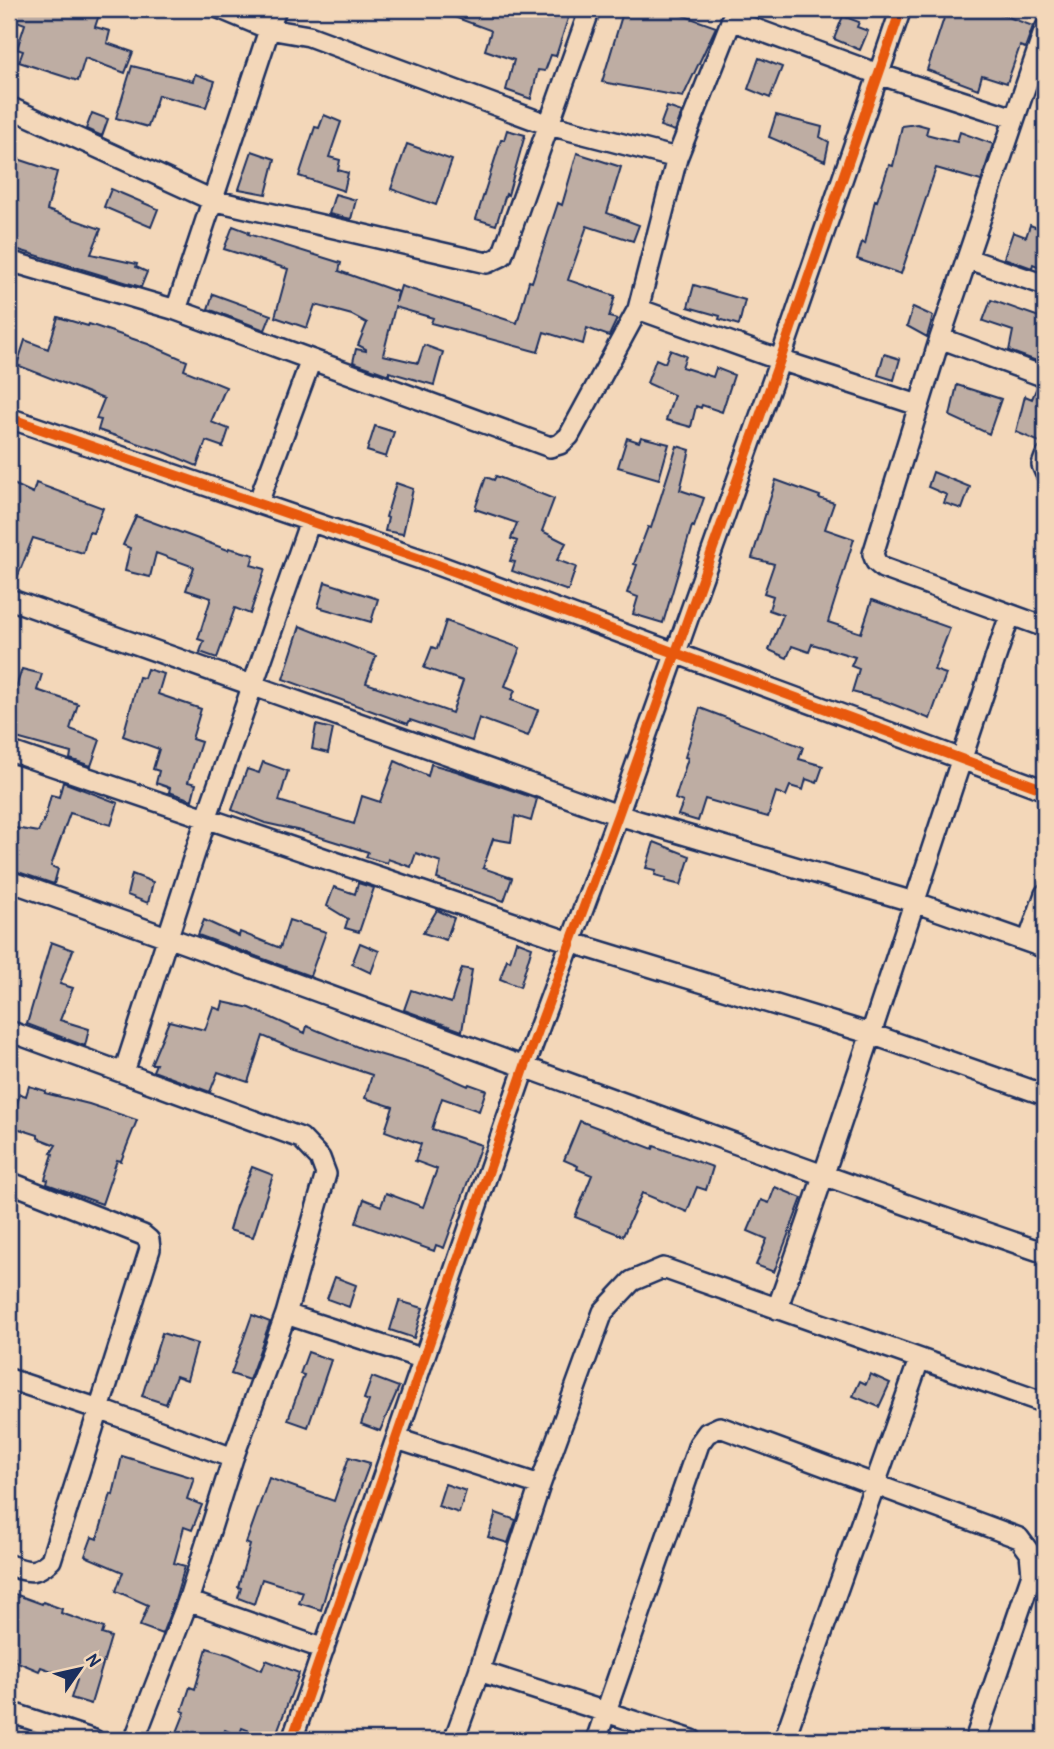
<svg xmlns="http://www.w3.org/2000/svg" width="1054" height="1749" font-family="'Patrick Hand',sans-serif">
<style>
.building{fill:#beada3;stroke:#1b2f5e;stroke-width:2}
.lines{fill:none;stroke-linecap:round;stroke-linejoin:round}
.minor-casing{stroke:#1b2f5e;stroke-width:24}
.minor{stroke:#f3d7b9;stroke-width:19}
.cycleway-casing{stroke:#f3d7b9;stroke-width:15}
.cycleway{stroke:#e8590c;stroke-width:10}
</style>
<rect width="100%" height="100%" fill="#f3d7b9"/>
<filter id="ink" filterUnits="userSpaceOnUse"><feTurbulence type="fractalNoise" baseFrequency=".0143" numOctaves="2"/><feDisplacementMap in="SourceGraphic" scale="14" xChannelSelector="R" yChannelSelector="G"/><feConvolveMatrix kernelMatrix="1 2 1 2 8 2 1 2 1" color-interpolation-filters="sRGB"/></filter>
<g filter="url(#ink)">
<path class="building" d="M9,9H101L95,27L110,31L107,43L133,52L125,73L85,58L78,81L19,62L23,51L17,49L25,24L9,18Z
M438,9H571L556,56L551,55L545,71L538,70L531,99L506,90L514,60L485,50L491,31L490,30L438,11Z
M624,9H665L716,27L683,97L602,82Z
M947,9H986L1033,26L1025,48L1020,46L1007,83L982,75L978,89L927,70Z
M843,16L859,22L857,27L868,31L860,50L834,39Z
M759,58L782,67L770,98L748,89Z
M132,66L193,81L195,74L215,81L206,107L158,95L148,127L116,118Z
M667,107L682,112L675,131L660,126Z
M92,113L108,119L102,136L86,129Z
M324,115L341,122L329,157L340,160L338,170L348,173L344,191L299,176L315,127L319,128Z
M776,115L822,127L820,137L829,142L825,161L769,137Z
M917,124L928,127L926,134L957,142L960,132L993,144L981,181L936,168L901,274L857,259L862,242L865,244L875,200L877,201L889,165L893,166L902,126Z
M507,130L525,135L508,195L506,194L496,225L476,219L501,140H504Z
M407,144L452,160L436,205L391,189Z
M252,151L275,159L266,194L239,189Z
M577,153L621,167L607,213L639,225L633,241L587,226L568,280L615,296L609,317L617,319L609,336L587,328L583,344L544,332L538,352L431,323L433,318L395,307L383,355L418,363L424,345L443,352L434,385L389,372V375L353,362L356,349L366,351V349L358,345L367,323L352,315L315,305L307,328L275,317L288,269L224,249L233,226L249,232L248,234L341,263L339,271L398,292L396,302L401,286L517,323L529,281L532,282L558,203L562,205Z
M9,156L57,172L47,210L101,229L91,254L137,264L136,267L147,272L141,287L9,247Z
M111,189L158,209L151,227L104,207Z
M335,194L356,200L351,219L329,214Z
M1030,225L1045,231V269L1033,264L1032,268L1004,258L1013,232L1026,237Z
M694,285L745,300L739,325L719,319L720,316L688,307Z
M213,294L271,315L265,330L208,309Z
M991,300L1045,319V364L1009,351L1013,331L983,321Z
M913,307L933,316L927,337L907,326Z
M58,317L88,326L89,324L148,344L187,361L184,370L226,387L211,422L229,429L223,447L206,441L197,466L167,453L98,430L101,420L96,419L104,399L17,365L25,340L48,349Z
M670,350L686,356L682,367L713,377L716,368L734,375L722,412L702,405L701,408L696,406L691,427L666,420L674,395L647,383L656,359L665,363Z
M884,354L900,359L894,380L878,375Z
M957,385L1001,399L989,434L950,416Z
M1037,387L1045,389V432L1042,443L1016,432L1025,396L1032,399Z
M375,426L394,432L386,457L367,451Z
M641,437L669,444L659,479L618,467L627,438L639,442Z
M677,446L690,450L680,490L704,498L694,527L692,526L663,623L633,614L638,597L627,593L637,565L634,564L648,527L651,528Z
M933,472L970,487L962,509L944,503L947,495L928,487Z
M496,476L554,499L542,531L566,543L557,560L576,567L568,591L512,571L515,562L510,561L517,541L511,539L517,523L475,509L486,477L494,480Z
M776,480L820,496L819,498L834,503L825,529L854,539L828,622L861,633L872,600L950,628L934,670L946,674L930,719L882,700L852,692L859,669L851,666L855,657L812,644L809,652L792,646L787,658L769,650L783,615L769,610L773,596L764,593L774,564L752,558Z
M9,482L33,493L36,483L103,508L93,533L89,532L83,553L33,538L13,588L9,587Z
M396,483L413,489L403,534L385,531L388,518L386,517Z
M136,516L228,550L229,548L254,555L251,565L265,569L250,614L235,608L217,658L200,652L204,641L198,639L211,598L186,590L194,567L156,553L150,577L125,571L130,548L123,545Z
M325,582L378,599L371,622L318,607Z
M446,621L520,648L505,686L515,690L511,700L538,710L528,736L479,718L472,741L410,720L408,724L283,679L300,626L376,656L366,683L452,713L463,681L424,668L432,647L437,649Z
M22,669L42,674L37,690L78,704L70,729L100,740L91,766L70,759L71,753L9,736V709Z
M147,669L164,674L158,694L201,709L192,739L201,742L188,782L196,784L192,800L169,792L170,788L156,783L159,771L153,769L159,749L123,736L139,677L144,678Z
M700,708L803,747L799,759L823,766L817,783L806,779L803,790L790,786L786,796L776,792L768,817L705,799L698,821L678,815L683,802L675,799L688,758L685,757Z
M316,725L333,729L328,753L312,749Z
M395,761L428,776L431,764L456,771L537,799L531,821L515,816L511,842L493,839L483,868L512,878L504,901L437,879L441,862L416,853L411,867L388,859L387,863L383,862L366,857L368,852L301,831L265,823L232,810L247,769L259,773L263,762L288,771L279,801L354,824L362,796L380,802Z
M63,782L118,803L111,825L70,813L51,866L58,869L54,884L9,869V827L38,832L45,818L51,795L59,797Z
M654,842L690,856L681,885L665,881L666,878L655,875L656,870L646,868Z
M132,874L153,882L148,903L127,895Z
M358,883L374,888L359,932L345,928L348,919L327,906L334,887L355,894Z
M437,910L454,918L446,940L423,933Z
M204,920L239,936L240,932L280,948L289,920L326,932L310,976L198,935Z
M516,941L532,947L520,987L500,979L507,959L510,961Z
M51,942L73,950L60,984L73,988L60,1020L89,1029L85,1046L27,1024Z
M360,943L379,951L371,973L352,964Z
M462,968L472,970L462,1031L404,1010L411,990L451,1003Z
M223,1002L250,1008L305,1033L307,1026L365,1050L432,1070L468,1086L469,1084L486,1090L479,1111L442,1098L432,1129L481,1145L444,1248L436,1245L434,1251L356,1223L364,1199L381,1206L386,1193L423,1207L437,1169L415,1161L421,1144L385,1131L393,1107L365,1098L372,1075L291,1048L263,1036L248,1082L218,1072L210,1092L153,1071L156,1064H151L169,1021L205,1030L213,1007L221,1010Z
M29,1086L46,1091L45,1093L89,1104L137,1120L121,1161L117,1160L102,1204L47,1184L48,1180L45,1179L53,1154L51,1153L56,1145L38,1138V1135L10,1126L20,1094L26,1096Z
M580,1121L653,1149L654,1146L713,1167L706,1190L697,1187L687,1212L642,1193L623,1236L575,1217L592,1175L577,1169L578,1166L564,1160Z
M252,1167L273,1175L253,1237L229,1230L236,1206Z
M775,1187L802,1198L774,1272L756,1265L767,1239L748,1231L761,1200L769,1203Z
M335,1277L356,1285L349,1307L327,1299Z
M399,1301L423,1308L414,1338L390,1330Z
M252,1315L270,1322L249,1380L231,1374Z
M162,1333L197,1344L187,1380L176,1376L166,1404L142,1396Z
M308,1352L331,1360L308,1427L288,1420L304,1375L300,1374Z
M870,1374L890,1383L879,1407L853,1396L860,1381L866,1384Z
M372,1377L399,1387L380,1431L361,1424L369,1401L364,1399Z
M122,1456L194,1478L187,1499L202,1505L192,1530L184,1527L174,1563L185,1566L175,1600L162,1634L140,1626L148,1605L116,1591L123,1572L85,1556L92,1537L97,1539L111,1494L113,1495Z
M349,1457L370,1463L340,1544L321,1610L299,1603L303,1592L262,1579L254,1604L238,1598L241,1588L238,1587L250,1545L246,1543L269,1478L334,1501Z
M445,1484L466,1491L459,1513L438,1506Z
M496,1513L516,1520L508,1543L488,1537Z
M9,1592L42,1604L43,1602L62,1609L61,1613L104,1628L102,1634L111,1637L91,1704L71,1698L77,1680L41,1667L39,1671L13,1660L15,1657L9,1654Z
M207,1648L230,1655L262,1670L266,1660L299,1673L274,1740L242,1728L239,1736L225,1730L220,1740H174L185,1712L182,1711L190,1687L195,1689Z"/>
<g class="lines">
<g class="minor-casing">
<path id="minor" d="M221,9L269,29L309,36L549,125L677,158
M731,20L878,74L1014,118
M1045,29L940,338L873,554L876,562L883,568L1045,627
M9,107L212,200L487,263L502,256L590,9
M968,259L1045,285
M9,261L176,310L550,447L560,444L569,436L638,309L677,158L736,9
M638,309L780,360L918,405
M176,310L276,9
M940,338L1045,377
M9,418L432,563L1045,790
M1045,457L1042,465L1045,472
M258,503L311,360
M9,599L618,815L914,902L1045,948
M9,751L570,942L871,1034L1045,1095
M9,881C355,1002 698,1134 1045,1253
M1028,942L1045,894
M9,1031L301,1138L320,1158L326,1174L286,1314L233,1458L188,1601L135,1738L132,1740
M124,1072L206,819L310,521
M9,1182L143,1235L149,1240L150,1249L51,1560C35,1575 28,1572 9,1565
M777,1309C859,1079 931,846 1010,615
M286,1314L424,1359
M9,1379L99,1409L233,1458
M397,1439L540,1485
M188,1601L324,1649
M479,1671L692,1740
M9,1712L94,1740
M292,1740L525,1066L618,815L780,360L901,9
M454,1740L479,1671L540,1485L603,1312L632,1281L663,1268L1045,1403
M596,1740L699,1444L707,1433L720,1427L1019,1538L1030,1553L1032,1574L975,1740
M784,1740L919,1360"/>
</g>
<use href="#minor" class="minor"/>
<g class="cycleway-casing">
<path id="cycleway" d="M9,418L432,563L1045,790
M292,1740L525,1066L618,815L780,360L901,9"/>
</g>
<use href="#cycleway" class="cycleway"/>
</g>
</g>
<rect width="1054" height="1749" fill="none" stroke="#f3d7b9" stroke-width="35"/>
<rect x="18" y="18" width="1019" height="1714" fill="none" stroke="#1b2f5e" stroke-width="2.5" filter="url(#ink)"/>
<g transform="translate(80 1669) rotate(56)" stroke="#f3d7b9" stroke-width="5" paint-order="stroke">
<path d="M0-5L12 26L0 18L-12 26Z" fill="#1b2f5e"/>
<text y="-10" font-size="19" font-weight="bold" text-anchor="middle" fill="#1b2f5e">N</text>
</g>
</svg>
